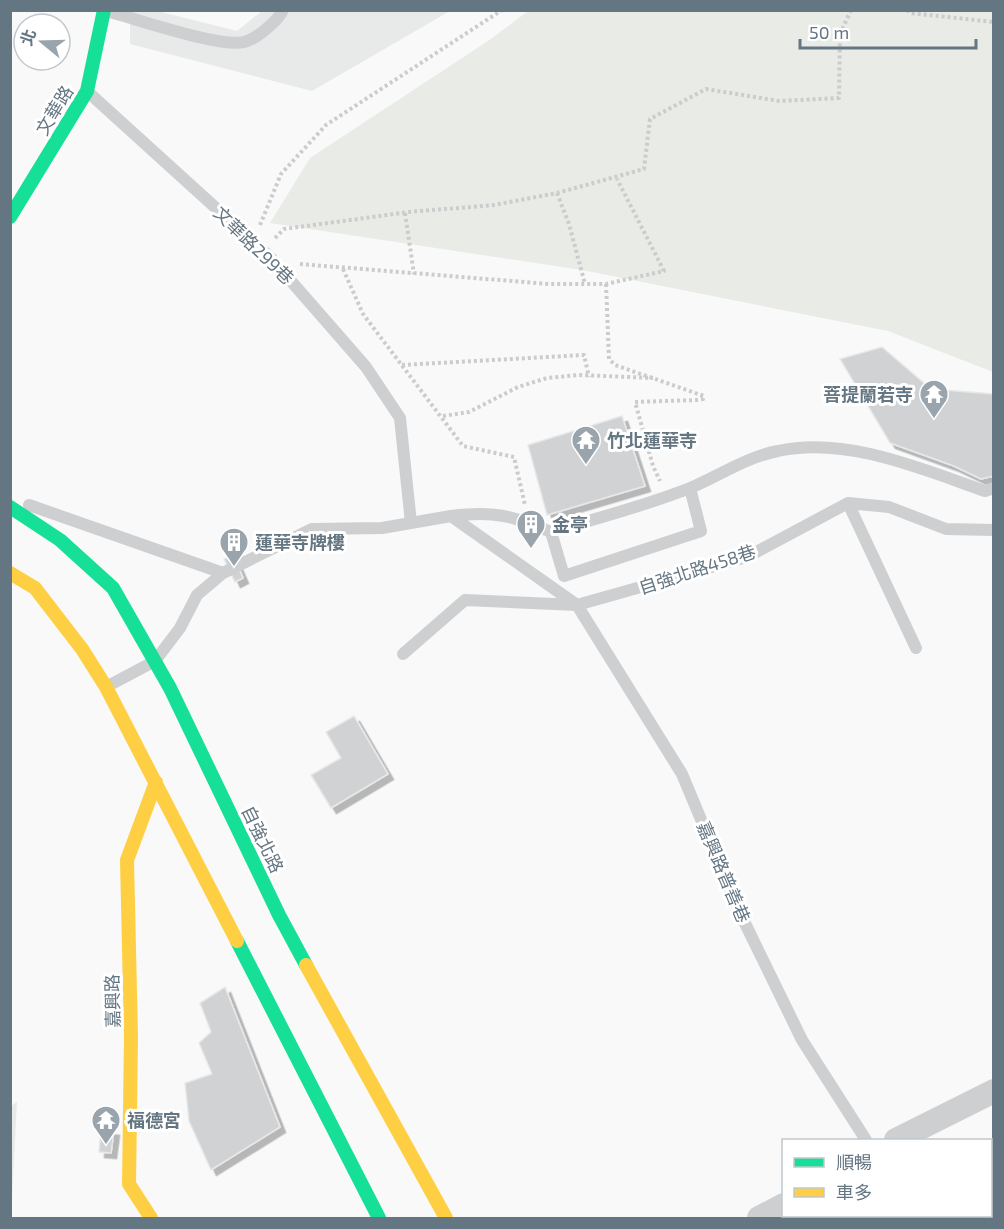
<svg xmlns="http://www.w3.org/2000/svg" width="1004" height="1229" font-family="'Exo 2','Noto Sans TC',sans-serif">
<style>
.built{fill:#e8e9e9}
.green{fill:#e8ebe6}
.building{fill:#d0d2d3;stroke:#e8e8e8;stroke-width:1.5;filter:url(#shadow)}
.lines{fill:none;stroke-linecap:round;stroke-linejoin:round}
.path{stroke:#cbcccd;stroke-width:4;stroke-dasharray:3 3;stroke-linecap:butt}
.lane{stroke:#cecfd0;stroke-width:12}
.street{stroke:#cecfd0;stroke-width:24}
.fast{stroke:#16e098;stroke-width:14}
.slow{stroke:#ffcf43;stroke-width:14}
.labels{text-anchor:middle;dominant-baseline:central;stroke-width:6;stroke-linejoin:round;paint-order:stroke}
.street-label{font-size:18px;fill:#657683;stroke:#fff}
.poi-label{font-size:18px;font-weight:bold;fill:#657683;stroke:#fff;text-anchor:start}
</style>
<defs>
<filter id="shadow"><feDropShadow dx="5.5" dy="5.5" stdDeviation="0" flood-color="#0004"/></filter>
</defs>
<rect width="100%" height="100%" fill="#f9f9f9"/>
<path class="built" d="M130,11H157L237,31L262,11H450L312,91L130,44Z
M17,1102L11,1218V1106Z"/>
<path class="green" d="M528,11H993V372L888,331L582,270L270,223L310,158L491,39Z"/>
<path class="building" d="M882,347L931,389L994,394V476L981,479L954,466L890,443L840,359Z
M622,416L645,486L547,515L528,445Z
M233,555L243,578L235,582L224,559Z
M354,716L388,774L331,808L311,775L341,758L326,732Z
M225,987L280,1127L211,1170L189,1121L185,1083L212,1074L199,1043L211,1032L200,1003Z
M101,1129L114,1130L111,1153L99,1152Z
M994,1180V1215L990,1209V1181Z
M990,1209L994,1216L989,1218H873L871,1216H990Z"/>
<g class="lines">
<path class="path" d="M907,10L910,13L994,22
M557,193L569,224L585,284
M405,213L414,274
M260,225L281,174L326,125L502,10
M275,238L284,229L409,212L494,205L557,193L644,169L650,119L706,89L779,101L839,98L840,34L851,10
M300,264L549,284H606L664,271L617,179
M343,269L363,314L463,446L514,457L525,505
M606,284L609,359L615,365L704,396L703,399L696,400L635,402L653,466L660,481
M402,365L584,355L589,377
M443,416L469,412L518,387L547,378L579,375L653,378"/>
<path class="lane" d="M106,11C134,18 220,48 244,42C255,40 278,21 283,10
M88,92L270,257L366,367L400,418L411,523
M848,503L916,648
M29,505L223,573
M451,516C494,511 511,515 551,532C597,518 645,506 690,488C719,476 746,457 778,451C846,436 922,469 985,491L994,488
M551,532L564,576L701,531L690,488
M403,654L465,600L577,605L747,557L848,503L889,507L946,529L994,530
M106,687L155,661L180,628L197,595L223,573L312,529L382,528L451,516L577,605L682,774L740,913L802,1040L866,1140"/>
<path class="street" d="M896,1140L994,1091
M804,1216L806,1218
M759,1218L784,1205"/>
<path class="fast" d="M10,217L87,91L104,10
M10,507L60,540L113,588L170,688L279,915L306,965
M237,941L379,1218"/>
<path class="slow" d="M10,573L35,588L82,649L106,687L237,941
M306,965L446,1218
M151,1218L129,1184L131,1037L127,860L156,782"/>
</g>
<defs>
<g id="temple-pin" transform="scale(1.5)"><path d="M0 17L-7.5 6A9.5 9.5 0 1 1 7.5 6Z" fill="#99a4ac" stroke="#fff"/><path d="M0-6L5-2H3V0L6.5 2.5H4V6H1.5V3h-3V6H-4V2.5H-6.5L-3 0V-2H-5Z" fill="#fff"/></g>
<g id="building-pin" transform="scale(1.5)"><path d="M0 17L-7.5 6A9.5 9.5 0 1 1 7.5 6Z" fill="#99a4ac" stroke="#fff"/><path d="M-4-6H4V6H1V3H-1V6H-4ZM-2.5-4.3h1.7v1.8h-1.7ZM.8-4.3h1.7v1.8H.8ZM-2.5-1h1.7V.8h-1.7ZM.8-1h1.7V.8H.8Z" fill="#fff"/></g>
</defs>
<g fill-rule="evenodd">
<use href="#temple-pin" x="934" y="394"/>
<use href="#temple-pin" x="586" y="440"/>
<use href="#building-pin" x="531" y="524"/>
<use href="#building-pin" x="234" y="542"/>
<use href="#temple-pin" x="106" y="1120"/>
</g>
<g class="labels">
<g class="street-label">
<text transform="translate(54 110) rotate(-59)">文華路</text>
<text transform="translate(254 245) rotate(44)">文華路299巷</text>
<text transform="translate(697 569) rotate(-18)">自強北路458巷</text>
<text transform="translate(263 839) rotate(64)">自強北路</text>
<text transform="translate(724 872) rotate(67)">嘉興路普善巷</text>
<text transform="translate(112 1001) rotate(-91)">嘉興路</text>
</g>
<g class="poi-label">
<text x="913" y="394" text-anchor="end">菩提蘭若寺</text>
<text x="607" y="440">竹北蓮華寺</text>
<text x="552" y="524">金亭</text>
<text x="255" y="542">蓮華寺牌樓</text>
<text x="127" y="1120">福德宮</text>
</g>
</g>
<rect width="1004" height="1229" fill="none" stroke="#657683" stroke-width="24"/>
<rect x="782" y="1139" width="210" height="78" fill="#ffffff" stroke="#c1c8cd" stroke-width="1.5"/>
<rect x="794" y="1158" width="30" height="9" fill="#16e098" stroke="#c1c8cd" stroke-width="1.5"/>
<text x="836" y="1169" font-size="18" fill="#657683">順暢</text>
<rect x="794" y="1188" width="30" height="9" fill="#ffcf43" stroke="#c1c8cd" stroke-width="1.5"/>
<text x="836" y="1199" font-size="18" fill="#657683">車多</text>
<g transform="translate(42 42) rotate(289)"><circle r="28" fill="#ffffff" stroke="#c1c8cd" stroke-width="1.5"/>
<path d="M0-4.5L10 22L0 15L-10 22Z" fill="#99a4ac"/>
<text y="-9" font-size="16" font-weight="bold" text-anchor="middle" fill="#657683">北</text>
</g>
<path d="M800 39v9h176v-9" fill="none" stroke="#657683" stroke-width="3"/>
<text x="809" y="39" font-size="18" fill="#657683" stroke="#ffffff" stroke-width="4.5" paint-order="stroke">50 m</text>
</svg>
